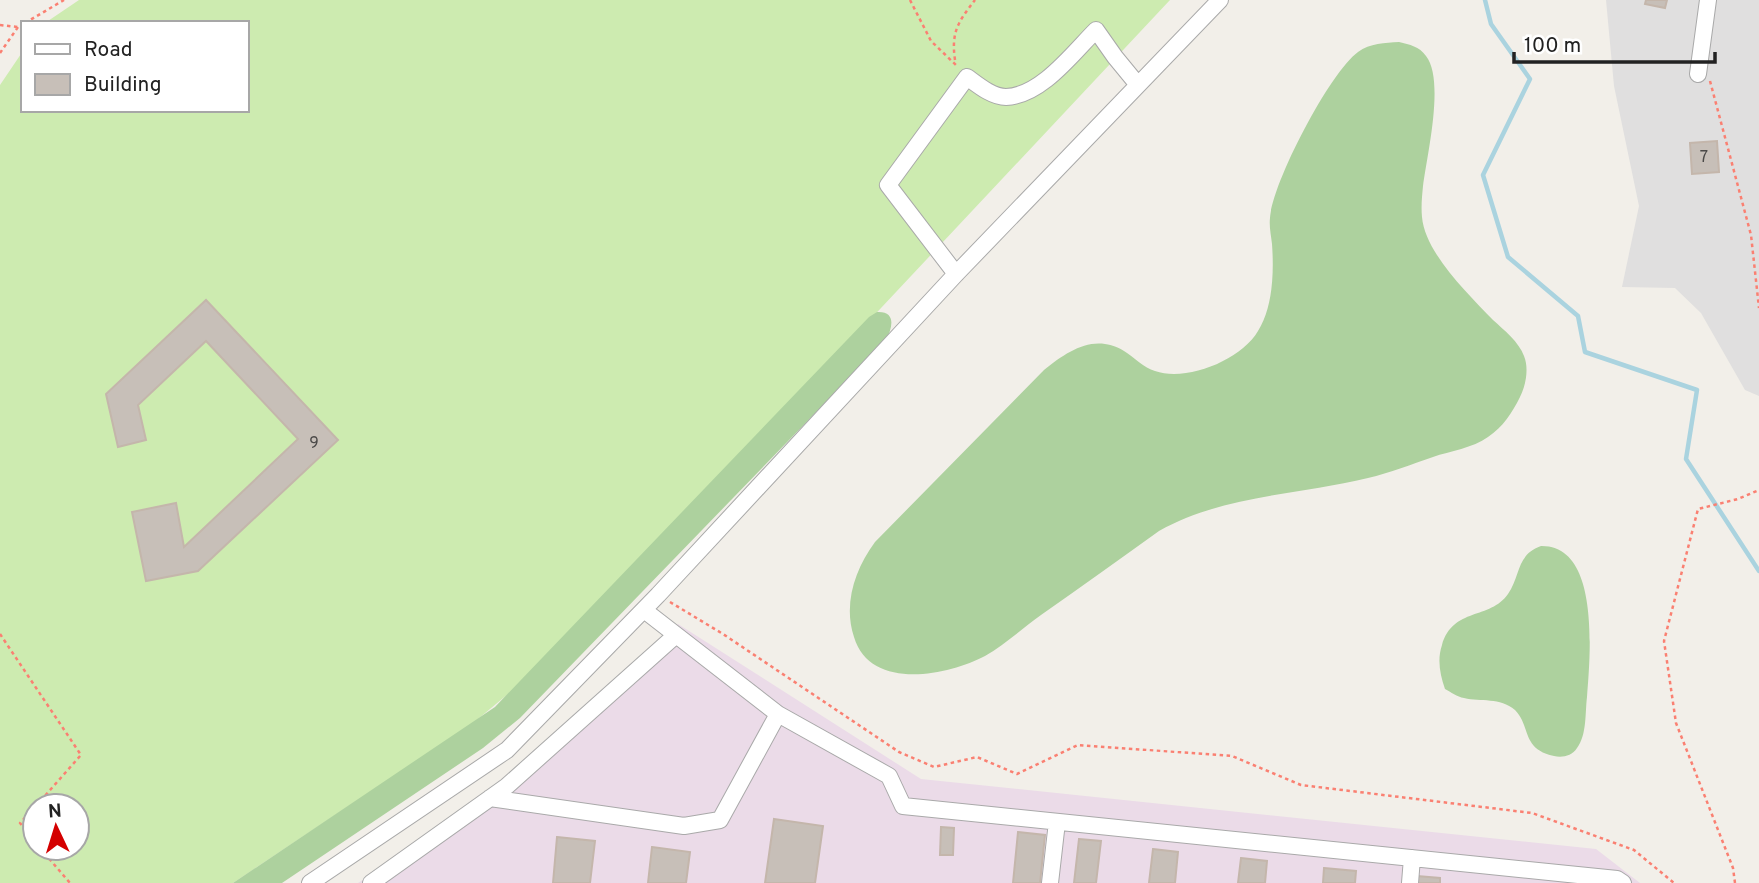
<svg xmlns="http://www.w3.org/2000/svg" width="1759" height="883" font-family="Overpass,sans-serif">
<style>
.residential{fill:#e0dfdf}
.industrial{fill:#ebdbe8}
.grass{fill:#cdebb0;fill-rule:evenodd}
.forest{fill:#add19e}
.lines{fill:none;stroke-linecap:round;stroke-linejoin:round}
.stream{stroke:#aad3df;stroke-width:4.5}
.building{fill:#c7bfb8;stroke:#c4b6ab;stroke-width:2}
.minor-casing{stroke:#a9a9a9;stroke-width:18}
.path{stroke:#fa8072;stroke-width:2.5;stroke-dasharray:3.5 3.5;stroke-linecap:butt}
.minor{stroke:#fff;stroke-width:16}
.labels{text-anchor:middle;dominant-baseline:central;stroke-width:6;stroke-linejoin:round;paint-order:stroke}
.number-label{font-size:16px;fill:#4b4948}
</style>
<rect width="100%" height="100%" fill="#f2efe9"/>
<path class="residential" d="M1606,0H1759V396L1745,390L1701,313L1675,288L1622,287L1639,206L1614,86Z"/>
<path class="industrial" d="M678,624L921,779L1596,849L1640,883H358L526,771Z"/>
<path class="grass" d="M79,0H1170L866,324L514,689L472,724L233,883H0V85L23,51V110H247V23H45ZM35,806H77V848H35Z"/>
<path class="forest" d="M1399,42C1410,45 1419,46 1426,56C1445,80 1427,155 1423,186C1422,196 1421,207 1422,217C1425,253 1469,295 1493,320C1504,330 1519,342 1524,356C1529,368 1526,385 1520,397C1512,413 1503,427 1488,437C1473,448 1450,451 1433,457C1412,464 1390,473 1368,478C1298,495 1223,495 1159,531C1120,559 1081,587 1041,615C1023,628 1004,645 985,656C947,676 870,691 854,637C843,604 855,569 875,542L1044,370C1068,351 1094,333 1124,351C1134,357 1144,368 1155,371C1187,382 1241,360 1258,331C1273,307 1274,272 1272,244C1271,235 1269,226 1270,218C1272,183 1330,72 1358,52C1370,43 1385,43 1399,42Z
M877,312C896,311 893,327 886,340L520,718L483,748L282,883H233L495,707L869,317Z
M1541,546C1601,545 1590,657 1587,697C1585,713 1587,735 1577,748C1572,756 1562,758 1554,756C1521,749 1531,726 1515,710C1500,697 1481,702 1464,698C1457,697 1451,692 1445,689C1440,674 1437,660 1442,645C1453,607 1490,620 1508,594C1521,575 1516,555 1541,546Z"/>
<g class="lines">
<path class="stream" d="M1485,0L1491,24L1530,79L1483,175L1508,257L1578,316L1585,352L1697,390L1686,459L1759,571"/>
</g>
<path class="building" d="M1646,0H1667L1665,8L1645,4Z
M1717,141L1719,172L1692,174L1690,143Z
M206,300L338,440L198,571L146,581L132,512L176,503L184,547L298,439L206,341L138,405L146,440L118,447L106,394Z
M774,819L823,826L815,883H765Z
M941,827L954,828L953,855H940Z
M1018,832L1045,835L1040,883H1013Z
M557,837L595,841L590,883H553Z
M1079,839L1101,841L1096,883H1074Z
M652,847L690,852L686,883H648Z
M1153,849L1178,852L1175,883H1149Z
M1241,858L1267,861L1265,883H1238Z
M1324,868L1356,871L1355,883H1323Z
M1417,876L1440,878V883H1417Z"/>
<g class="lines">
<g class="minor-casing">
<path id="minor" d="M1698,74L1708,0
M956,274L888,185L967,77C978,85 992,97 1006,97C1041,96 1073,53 1096,30L1115,57L1138,85
M644,610L778,714L889,776L903,806L1617,879L1623,883
M490,798L684,826L720,820L778,714
M310,883L507,750L658,595L956,274L1220,0
M371,883L507,786L676,635
M1050,883L1057,822
M1410,883L1412,858"/>
</g>
<path class="path" d="M910,0L931,41L958,67
M25,23L64,0
M0,25L18,27
M0,53L18,27L23,24
M955,60C951,32 958,22 975,0
M1710,81L1751,235L1759,308
M670,602L723,634L899,752L934,767L977,757L1017,774L1078,745L1232,756L1301,785L1532,813L1634,850L1674,883
M0,634L81,755L36,806
M35,807L20,823L35,841
M40,848L70,883
M1735,883L1733,868L1676,723L1664,641L1698,509L1738,499L1759,490"/>
<use href="#minor" class="minor"/>
</g>
<g class="labels">
<g class="number-label">
<text x="1704" y="158">7</text>
<text x="314" y="444">9</text>
</g>
</g>
<rect x="21" y="21" width="228" height="91" fill="#ffffff" stroke="#a7a7a7" stroke-width="2"/>
<rect x="35" y="44" width="35" height="10" fill="#ffffff" stroke="#a7a7a7" stroke-width="2"/>
<text x="84" y="56" font-size="21" fill="#222222">Road</text>
<rect x="35" y="74" width="35" height="21" fill="#c7bfb8" stroke="#a7a7a7" stroke-width="2"/>
<text x="84" y="91" font-size="21" fill="#222222">Building</text>
<g transform="translate(56 827) rotate(356)"><circle r="33" fill="#ffffff" stroke="#a7a7a7" stroke-width="2"/>
<path d="M0-5L12 26L0 18L-12 26Z" fill="#d40000"/>
<text y="-10" font-size="19" font-weight="bold" text-anchor="middle" fill="#222222">N</text>
</g>
<path d="M1514 52v10h201v-10" fill="none" stroke="#222222" stroke-width="3.5"/>
<text x="1524" y="52" font-size="21" fill="#222222" stroke="#ffffff" stroke-width="5" paint-order="stroke">100 m</text>
</svg>
